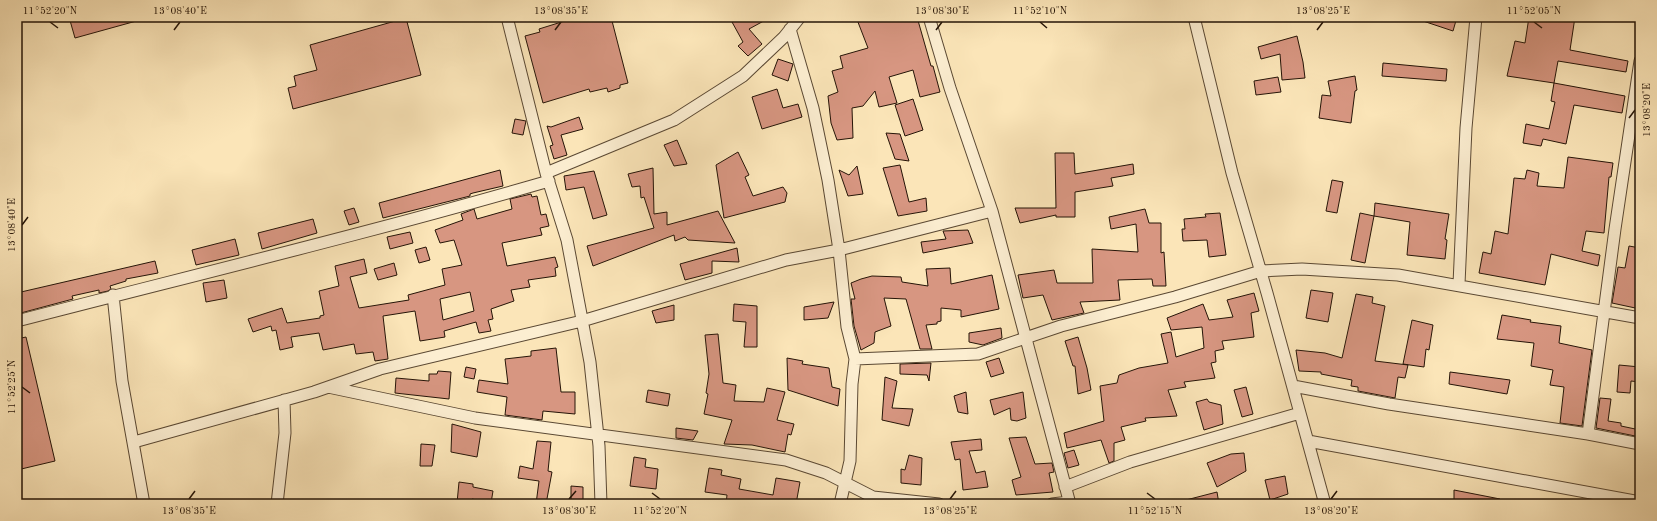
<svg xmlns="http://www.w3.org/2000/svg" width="1657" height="521" font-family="'Old Standard TT',serif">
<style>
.building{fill:#d79681;stroke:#251407;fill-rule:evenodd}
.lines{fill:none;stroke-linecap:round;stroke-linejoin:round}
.street-casing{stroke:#5a4833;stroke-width:13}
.street{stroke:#fceed1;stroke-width:11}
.ticks{fill:none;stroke:#251407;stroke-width:1.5}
.neatline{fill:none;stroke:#251407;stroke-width:1.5}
.ticks-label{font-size:10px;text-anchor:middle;fill:#251407}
</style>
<rect width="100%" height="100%" fill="#fbe5b8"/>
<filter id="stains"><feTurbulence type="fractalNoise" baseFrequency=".005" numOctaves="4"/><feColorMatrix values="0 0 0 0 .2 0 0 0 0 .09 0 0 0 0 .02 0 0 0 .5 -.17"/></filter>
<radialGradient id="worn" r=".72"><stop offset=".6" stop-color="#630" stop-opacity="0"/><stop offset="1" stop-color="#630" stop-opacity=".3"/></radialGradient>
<path class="building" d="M69,17H139L140,20L75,38Z
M570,17H611L628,83L620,85V88L608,92L607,88L590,92L589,89L543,103L525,36L540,32L539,29L571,19Z
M742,17H771L749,29L762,44L748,56L738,46L743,42L732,22Z
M856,17H917L931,66H933L940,92L920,97L913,70L889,77L897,103L879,107L875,91L863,106L852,108L853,138L837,140L831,123L828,96L838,92L832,71L843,68L840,56L868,48Z
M1418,17H1457L1453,31L1417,19Z
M1529,17H1575L1570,50L1628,61L1626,72L1558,61L1554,83L1507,76L1515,41L1525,43Z
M406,18L421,75L293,109L288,88L296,86L294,76L317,70L310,45Z
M1297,36L1303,62L1305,78L1282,80L1280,54L1261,59L1258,47Z
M778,59L793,64L788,81L772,75Z
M1383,63L1447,69L1446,81L1382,76Z
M1355,76L1357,90L1355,91L1351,123L1319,118L1322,95L1331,96L1328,81Z
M1278,77L1281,92L1256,95L1254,81Z
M1554,83L1625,96L1622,113L1574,105L1566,144L1543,139L1541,146L1523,143L1526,124L1549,129L1555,102L1551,101Z
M777,89L783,108L798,104L802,117L762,129L752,97Z
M913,99L923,130L905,136L895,105Z
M579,117L583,129L561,135L567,155L554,159L550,146L553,145L547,126L551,127Z
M515,119L526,121L523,135L512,133Z
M886,133L900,134L909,161L895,159Z
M677,140L687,164L674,166L664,145Z
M738,152L749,175L745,177L753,196L783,187L787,193L785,202L724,218L716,165Z
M1055,153H1074L1075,174L1133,164L1134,174L1111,178L1113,186L1075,192V217H1056V215L1020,223L1015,208H1056Z
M1568,157L1613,163L1611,177H1609L1604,233L1586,231L1582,251L1600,255L1598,266L1551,254L1545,285L1479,273L1483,252L1491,254L1495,231L1508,234L1514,178L1525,179L1527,170L1539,173L1537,186L1564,188Z
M900,165L909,202L926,198L927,211L898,216L883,168Z
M857,166L863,194L848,196L839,170L849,175Z
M653,168L654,214L667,212V225L718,211L735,243L688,240L685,237L675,241L674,235L593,266L587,246L654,228L644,197L641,198L640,186L632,187L628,174Z
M500,170L503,186L473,193L470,194V196L383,218L379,203Z
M594,171L607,215L593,219L584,187L566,190L564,176Z
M1332,180L1343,182L1337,213L1326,211Z
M531,194L532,197L537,196L541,215L546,214L549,226L540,228L542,235L502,243L507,266L555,257L558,267L555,268L556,276L528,280L530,287L511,290L514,301L491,309L493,319L488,320L491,331L479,333L476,322L444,331L445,337L420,341L415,311L383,316L388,359L375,361L373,352L356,354L354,344L323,350L319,333L291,337L293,347L280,350L276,330L272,331L271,326L253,332L248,319L282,308L287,323L320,318V316L324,315L319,291L339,286L335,266L364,259L367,273L350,277L359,308L409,300L408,295L445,285L442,269L462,265L454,240L440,243L435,230L463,220L461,214L474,209L477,219L512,209L510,199ZM470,292L474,311L443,320L440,299Z
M1375,203L1449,214L1445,239L1447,240L1445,259L1407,255L1410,222L1374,216Z
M354,208L359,222L349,225L344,211Z
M1145,209L1149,223H1161V253L1164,252L1166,286H1153L1152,279L1118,280L1120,300L1080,302L1084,313L1052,320L1043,295L1023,298L1018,275L1054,270L1057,283H1093L1092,249L1138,252L1136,224L1111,229L1109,217Z
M1220,213L1226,255L1209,257L1207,240L1183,241L1182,229H1185L1184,219L1206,217L1205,214Z
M1360,213L1374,216L1365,263L1351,260Z
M313,219L317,233L262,249L258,233Z
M968,230L973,243L923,253L921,242L946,239L943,231Z
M410,232L413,243L390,249L387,237Z
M235,239L239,255L196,265L192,250Z
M1629,246L1640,248V309L1612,303L1618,267L1625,268Z
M426,247L430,260L419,263L415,250Z
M737,248L739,262L712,261V273L685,280L680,264Z
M155,261L158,273L126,279V281L110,286L111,289L108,291L99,293V290L72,296L73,299L17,314V295L21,294V292Z
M394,263L397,275L378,280L374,269Z
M950,268L951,284L992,275L999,309L961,317V310L941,308V321L937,322V324L926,325L932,349H920L906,299L884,298L891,326L875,332L874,343L861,350L854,326L851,299H855L851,283L861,279L872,276L901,277L902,282L928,286L926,269Z
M224,280L227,298L206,302L203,283Z
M1311,290L1333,293L1328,322L1306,318Z
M1254,293L1259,311L1251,313L1254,337L1222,341L1224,349L1215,351L1216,362L1211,363L1215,378L1184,382L1186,387L1168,390L1177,416L1145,418L1146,421L1121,427L1125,440L1114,443V461L1109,463L1101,440L1067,448L1064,433L1104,421L1100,386L1117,383L1119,375L1139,368L1168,363L1161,334L1171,332L1176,357L1204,348L1202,327L1171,330L1167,318L1203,304L1209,320L1233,317L1227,300Z
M1356,294L1373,297L1372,303L1385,306L1375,361L1408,365L1405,378L1398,377L1395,398L1358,391V387L1351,386L1352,380L1321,374V372L1299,371L1296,350L1325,353L1342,358Z
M834,302L828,318L804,320V307Z
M734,304L757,306V347H744L746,322L733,321Z
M674,305V320L656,323L652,311Z
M1502,315L1531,320L1530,322L1561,326L1559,343L1592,350L1582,426L1560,423L1564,387L1550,385L1553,370L1531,366L1534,343L1497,339Z
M1412,320L1433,325L1429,350L1426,349L1424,367L1403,364Z
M1001,328L1002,338L983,345L969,342V333Z
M718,334L723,383L736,385L734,401L764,402L767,388L785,392L777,420L794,424L791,435L788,434L785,452L752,445L724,444L732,420L704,414L708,394L706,393L709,374L705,335Z
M26,337L55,461L17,470V339Z
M1078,337L1087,368L1091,390L1078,394L1075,366H1073L1065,341Z
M556,348L561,392H575V414L543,411L542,420L505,415L507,397L477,392L479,380L508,384L505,359L531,356V351Z
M787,358L803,361L802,364L829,368L832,387L840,389L838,406L788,390Z
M999,358L1004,373L991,377L986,362Z
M931,363L929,381L927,375L900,374V364Z
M1619,365L1640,367V382L1631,381L1630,393L1617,392Z
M466,367L476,369L474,379L464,377Z
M438,371L451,372L449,399L395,393L396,378L429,381V374H437Z
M1450,372L1510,380L1507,394L1449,384Z
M885,377L897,381L892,408L913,409L909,426L882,420Z
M1246,387L1253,414L1242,417L1234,390Z
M648,390L670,394L668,406L646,402Z
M966,392L968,414L958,412L954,396Z
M1023,392L1026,418L1017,421L1011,420L1010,408L994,415L990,400Z
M1600,398L1611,399L1608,421L1621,423V426L1640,430V437L1596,428Z
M1207,399L1209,402L1221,405L1223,424L1204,430L1196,402Z
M452,424L481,432L477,457L451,452Z
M676,428L698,431L693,440L676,438Z
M1026,437L1035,464L1052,463L1054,472L1049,473L1053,492L1016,495L1012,480L1021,477L1009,438Z
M981,439L982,450L969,451L976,473L985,471L988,487L963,490L960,459L955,460L951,442Z
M537,441L551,442L548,471L552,472L546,504H536L539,481L518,478L520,466L533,469Z
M421,444L435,445L432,466H420Z
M1074,450L1079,465L1068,468L1064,453Z
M1244,453L1246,471L1217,487L1207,463L1231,454Z
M909,455L922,458L921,485L901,483V469L905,470Z
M634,457L646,459L645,467L658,469L656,489L630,486Z
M709,468L722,470L721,475L741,479L739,489L773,495L776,478L800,482L796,504H726L727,495L705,492Z
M1285,476L1288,494L1270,500L1265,480Z
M459,482L473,484V487L493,491L491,503L472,499L471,504L457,503Z
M571,486L583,487V504H571Z
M1454,490L1500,499L1499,504H1454Z
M1217,492L1219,504H1186V500Z"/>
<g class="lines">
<g class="street-casing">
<path id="street" d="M507,17L546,173L567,240L590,362L599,446L601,504
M929,17L950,88L992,211L1070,504
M1194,17L1232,173L1267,293L1325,504
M790,29L813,108L828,180L839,250L847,327L855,359L852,384L850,461L840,504
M546,173L674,120L743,76L784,37L800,17
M1459,284L1466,128L1476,17
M113,295L122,381L144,504
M17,321C195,275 373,232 549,181
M855,359L978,354L1061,326L1175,297L1261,271L1302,269L1398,275L1640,318
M1293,386L1389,404L1588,434L1640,444
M328,387L475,418L786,460L826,473L873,497L939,504
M1588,434L1615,229L1640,61
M1308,441L1640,502
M134,442L314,392L380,369L582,321L786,260L839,250L992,211
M1065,487L1130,462L1300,413
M277,504L285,433L284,400
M1052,504L1069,502"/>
</g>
<use href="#street" class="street"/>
</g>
<path class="ticks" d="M50,22L58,28M1040,22L1047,28M1534,22L1542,28M174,30L180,22M555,30L561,22M936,30L942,22M1317,30L1323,22M1629,118L1635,110M22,225L28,217M22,387L30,393M652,493L660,499M1147,493L1155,499M189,499L195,491M569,499L576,491M950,499L956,491M1331,499L1337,491"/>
<rect width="1657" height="521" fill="none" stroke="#fbe5b8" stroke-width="44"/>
<rect x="22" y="22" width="1613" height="477" class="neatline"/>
<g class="ticks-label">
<text x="50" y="14">11°52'20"N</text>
<text x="180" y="14">13°08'40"E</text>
<text x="561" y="14">13°08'35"E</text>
<text x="942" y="14">13°08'30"E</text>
<text x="1040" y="14">11°52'10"N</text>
<text x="1323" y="14">13°08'25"E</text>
<text x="1534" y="14">11°52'05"N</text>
<text transform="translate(1646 110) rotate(-90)" y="4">13°08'20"E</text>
<text transform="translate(11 225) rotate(-90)" y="4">13°08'40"E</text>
<text transform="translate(11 387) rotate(-90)" y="4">11°52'25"N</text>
<text x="189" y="514">13°08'35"E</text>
<text x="569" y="514">13°08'30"E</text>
<text x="660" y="514">11°52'20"N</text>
<text x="950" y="514">13°08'25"E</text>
<text x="1155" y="514">11°52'15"N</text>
<text x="1331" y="514">13°08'20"E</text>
</g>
<rect width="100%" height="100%" filter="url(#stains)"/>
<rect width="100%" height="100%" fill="url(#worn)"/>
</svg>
